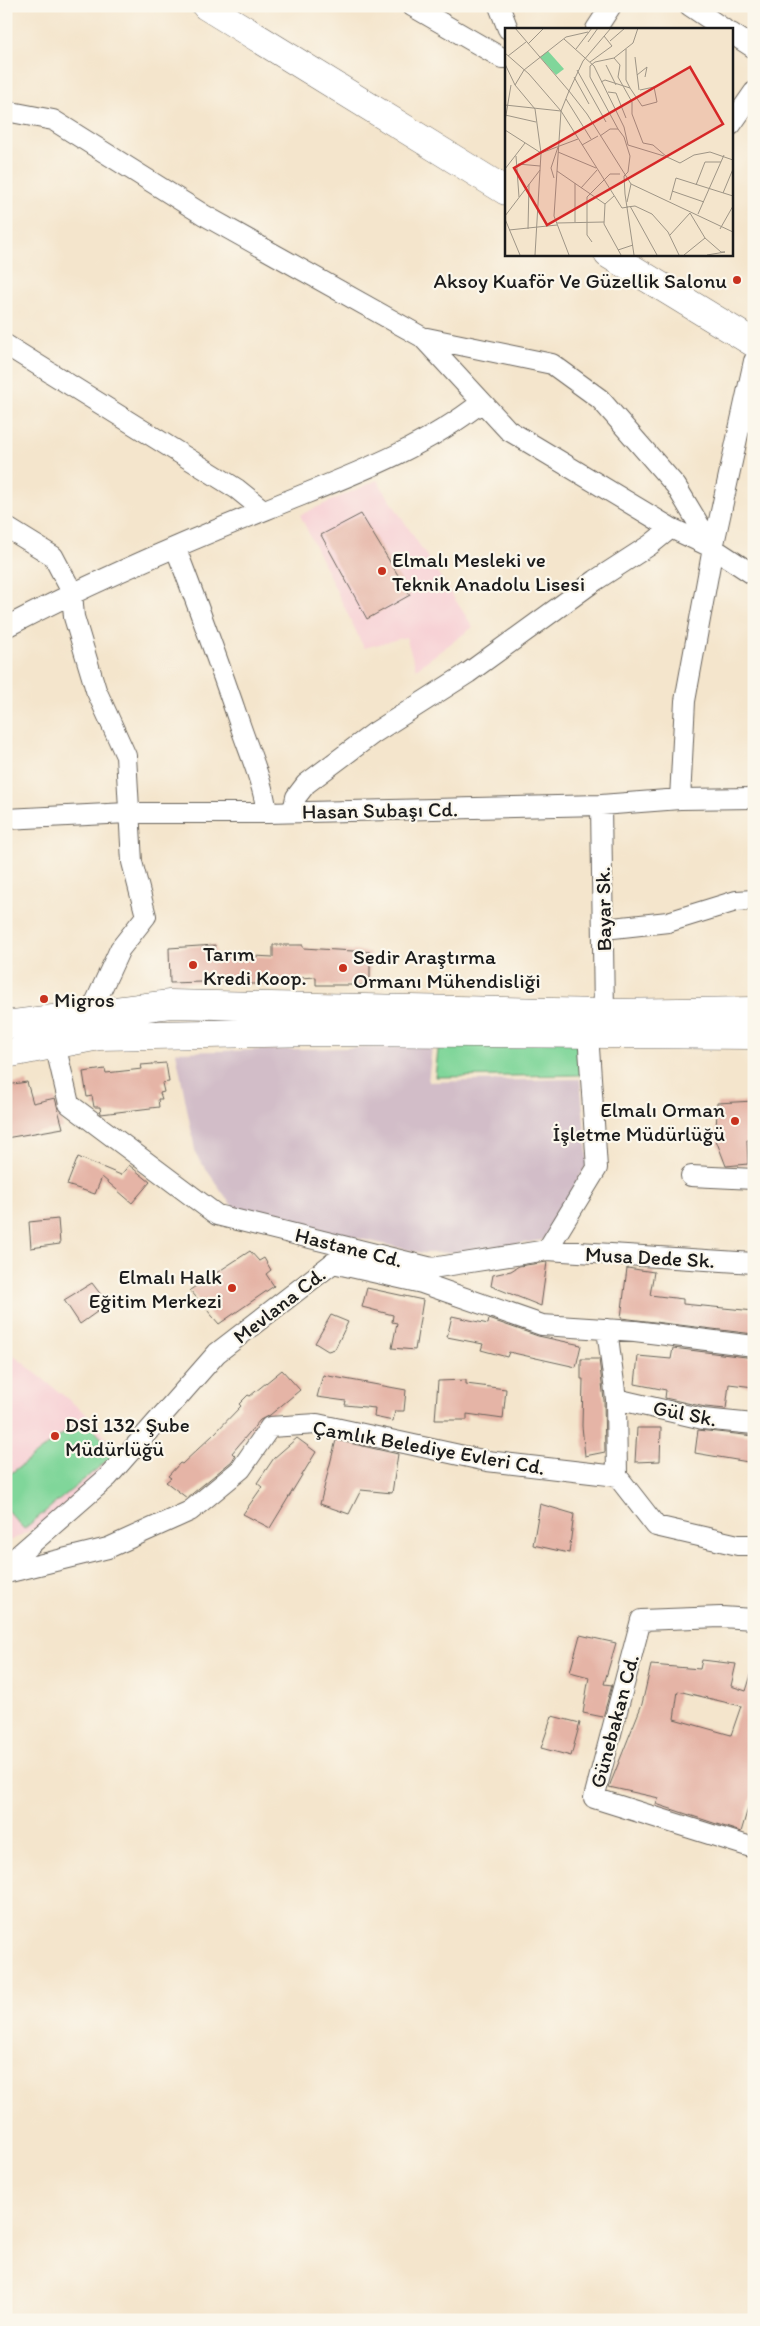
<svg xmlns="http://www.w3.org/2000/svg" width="760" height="2326" font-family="Itim,sans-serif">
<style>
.built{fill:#f7cfd4}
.industrial{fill:#d2bdc8}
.green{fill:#80d69a;stroke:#4e795b}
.building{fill:#e5b4a6;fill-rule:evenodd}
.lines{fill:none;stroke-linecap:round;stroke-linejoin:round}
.street-casing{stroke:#68625a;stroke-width:22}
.secondary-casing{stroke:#68625a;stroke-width:29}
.street{stroke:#fff;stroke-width:20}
.secondary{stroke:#fff;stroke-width:28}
.poi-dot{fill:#c8321e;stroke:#fbf7ec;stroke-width:2}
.labels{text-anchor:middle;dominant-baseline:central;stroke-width:4.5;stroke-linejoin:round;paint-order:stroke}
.poi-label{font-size:21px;fill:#1c1c1c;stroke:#fbf7ec;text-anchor:start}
.street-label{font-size:21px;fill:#1c1c1c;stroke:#fbf7ec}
.inset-road{fill:none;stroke:#9e9586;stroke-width:1}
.view{fill:#d62828;fill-opacity:0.15;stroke:#d62828;stroke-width:2.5}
.inset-edge{fill:none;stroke:#1c1c1c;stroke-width:2.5}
</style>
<rect width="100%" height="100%" fill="#fbf7ec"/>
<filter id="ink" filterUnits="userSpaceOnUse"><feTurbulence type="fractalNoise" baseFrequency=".02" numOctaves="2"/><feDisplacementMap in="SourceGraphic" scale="10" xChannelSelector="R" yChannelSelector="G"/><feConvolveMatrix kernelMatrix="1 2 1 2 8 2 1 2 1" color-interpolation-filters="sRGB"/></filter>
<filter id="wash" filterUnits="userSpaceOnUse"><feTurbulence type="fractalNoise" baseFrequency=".0096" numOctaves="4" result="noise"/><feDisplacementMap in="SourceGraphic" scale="20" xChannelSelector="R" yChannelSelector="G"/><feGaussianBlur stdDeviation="1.12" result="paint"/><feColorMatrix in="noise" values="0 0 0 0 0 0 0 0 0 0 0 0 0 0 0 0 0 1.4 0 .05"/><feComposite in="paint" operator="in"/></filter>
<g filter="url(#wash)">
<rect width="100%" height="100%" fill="#f4e5cc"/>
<path class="built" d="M377,480L473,627L416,669L406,637L364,648L300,515Z
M6,1349L90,1417L119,1455L47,1522L6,1543Z"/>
<path class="industrial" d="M432,1046L428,1082L580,1079L588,1163L543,1240L467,1252L422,1253L235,1210L196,1155L176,1052Z"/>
<path class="green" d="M580,1040L581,1075L435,1077L439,1041Z
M84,1418L115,1454L24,1529L6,1509V1477Z"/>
<g id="blocks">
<path class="building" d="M361,514L410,595L367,619L321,535Z
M215,945L216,954L273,957V945H303V948L370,952V985H316V977L265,980V984H233V981L170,983L169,948Z
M166,1063L169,1082L162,1083L164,1092L160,1093L162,1099H158L159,1107L101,1114L100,1107H94L92,1096L87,1097L83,1072L105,1069L106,1073L142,1069L141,1065Z
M27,1082L33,1103L55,1098L63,1128L6,1138V1085Z
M754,1101V1140H747L748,1164L726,1166L716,1140L717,1103Z
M78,1157L121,1175L129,1165L150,1182L132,1203L102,1177L95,1194L67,1185Z
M58,1219L60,1244L31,1248L29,1222Z
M250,1251L259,1261L264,1258L271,1270L266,1274L274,1286L219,1324L190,1290Z
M547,1262L541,1306L491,1286L493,1275L511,1271L519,1266Z
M627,1268L654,1272L650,1295L683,1299V1304L754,1311V1334L621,1318Z
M92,1283L108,1304L80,1324L64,1300Z
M367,1288L423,1300L415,1350L392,1348L397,1323L392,1322L393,1315L362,1307Z
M331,1315L348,1322L335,1349L328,1351L315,1343Z
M452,1316L488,1324L489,1319L538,1336L581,1345L576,1367L509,1352L507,1357L481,1350L483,1344L447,1337Z
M673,1348L754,1358V1387L729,1384L726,1409L705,1407L665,1398L666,1390L635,1384L638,1356L671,1359Z
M581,1359H599L604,1400L605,1452L585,1456L582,1426L583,1379H581Z
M282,1370L300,1390L270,1415L260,1420L232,1453L235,1456L232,1461L187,1498L166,1482L171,1478L168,1476L180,1463L182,1464L213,1435L241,1406L239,1404L248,1395L250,1396Z
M323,1375L406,1390L404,1411H395L393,1421L374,1417L375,1408L345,1405L346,1401L317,1397Z
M466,1380V1384L506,1389L503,1419L467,1414V1420H435L438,1381Z
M637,1428H661L660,1461L635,1462Z
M698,1430L754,1436V1463L695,1453Z
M297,1438L316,1452L270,1528L243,1514L262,1487L257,1483L274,1458Z
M336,1440L398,1454L392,1493L361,1490L349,1514L320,1504Z
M540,1504L574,1514L569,1553L533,1545Z
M580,1635L616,1643L604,1684L612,1685L603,1717L583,1713L589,1677L570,1672Z
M702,1660L736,1664L731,1686L746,1691L751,1675H754V1788L741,1832L656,1804L659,1798L609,1787L642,1704L651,1665L700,1669ZM678,1691L741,1706L731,1735L674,1719Z
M552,1716L580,1723L571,1756L541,1748Z"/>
</g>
</g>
<g filter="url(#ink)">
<use href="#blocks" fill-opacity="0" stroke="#68625a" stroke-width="1"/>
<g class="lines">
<g class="street-casing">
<path id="street" d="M412,6L502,58H506
M499,6L508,29
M690,6L724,29
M596,29L611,6
M731,33L754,48
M6,111L53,120L204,215L422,337L508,430L671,528L713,548L754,575
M731,125L754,92
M422,337L552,364L600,399L676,486L713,548
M6,345L237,489L263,510
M6,527L53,556L72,592L74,617L96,690L126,756L132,862L146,916L120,949L90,1014
M176,549C198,606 219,663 239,722C249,752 263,782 267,813
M6,627C90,583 178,545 265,510C340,479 418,453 482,402
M680,799L685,701L713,548L754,361
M601,805L604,1013
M293,811L296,797L306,784L374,733L468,673L596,580L650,545L671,528
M6,819L128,813H267L601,805L680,799L754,798
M604,929L668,922L736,901L754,900
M42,1040L55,1044L69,1104L217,1215L432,1268L547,1250L597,1168L588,1033
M691,1176L754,1179
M547,1250L754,1263
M607,1329L616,1399L617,1476
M616,1399L703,1419L754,1424
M6,1566L108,1477L217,1353L333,1263L422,1283L542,1325L635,1331L754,1346
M6,1573L108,1548L190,1511L241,1469L270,1427L317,1424L487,1461L617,1476L656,1526L738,1545H754
M754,1619L721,1617L641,1620L594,1798L754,1848"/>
</g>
<g class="secondary-casing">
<path id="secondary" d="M206,6L506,191
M608,254L754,343
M6,1025L170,1004L604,1013L754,1011
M6,1054L99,1036L320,1032L754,1035"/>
</g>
<use href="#street" class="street"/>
<use href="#secondary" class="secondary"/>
</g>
</g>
<g class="poi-dot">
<circle cx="737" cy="280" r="5"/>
<circle cx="382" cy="571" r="5"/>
<circle cx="193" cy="965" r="5"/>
<circle cx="343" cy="968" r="5"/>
<circle cx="44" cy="999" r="5"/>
<circle cx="735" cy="1121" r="5"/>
<circle cx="232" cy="1288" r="5"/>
<circle cx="55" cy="1436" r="5"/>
</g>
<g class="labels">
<g class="poi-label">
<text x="727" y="280" text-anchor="end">Aksoy Kuaför Ve Güzellik Salonu</text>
<text x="392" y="559">Elmalı Mesleki ve<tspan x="392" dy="24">Teknik Anadolu Lisesi</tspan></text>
<text x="203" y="953">Tarım<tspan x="203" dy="24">Kredi Koop.</tspan></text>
<text x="353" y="956">Sedir Araştırma<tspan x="353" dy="24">Ormanı Mühendisliği</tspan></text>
<text x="54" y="999">Migros</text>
<text x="725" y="1109" text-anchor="end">Elmalı Orman<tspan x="725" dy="24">İşletme Müdürlüğü</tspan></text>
<text x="222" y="1276" text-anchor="end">Elmalı Halk<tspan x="222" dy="24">Eğitim Merkezi</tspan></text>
<text x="65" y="1424">DSİ 132. Şube<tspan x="65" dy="24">Müdürlüğü</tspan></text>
</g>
<g class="street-label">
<text transform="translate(380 810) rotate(-1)">Hasan Subaşı Cd.</text>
<text transform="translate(603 909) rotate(-91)">Bayar Sk.</text>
<text transform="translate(349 1247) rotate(14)">Hastane Cd.</text>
<text transform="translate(650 1257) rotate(3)">Musa Dede Sk.</text>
<text transform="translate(279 1305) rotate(-38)">Mevlana Cd.</text>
<text transform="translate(685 1413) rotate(11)">Gül Sk.</text>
<text transform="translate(429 1447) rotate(10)">Çamlık Belediye Evleri Cd.</text>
<text transform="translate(614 1721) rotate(-75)">Günebakan Cd.</text>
</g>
</g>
<g transform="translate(505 28)">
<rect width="228" height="228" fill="#f4e5cc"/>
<path d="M43,23L59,41L51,47L35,29Z" fill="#80d69a"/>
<path class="inset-road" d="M10,0L64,63L78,33L106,0M59,11L89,38L119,99L123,117L159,128M105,13L120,0M83,14L93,0M23,16L39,0M71,21L87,0M121,21V52L125,60M0,25L24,46L56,83L117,180L123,179M3,28L21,14M130,29L134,62M109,30L115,37L113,49L127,74V86L138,115L148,117L162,129L175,135L189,127L205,124L228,132M85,34L107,18L99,8M0,36L10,57L30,81L36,125L30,227M101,37L111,57M72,42L101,94M132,47L142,39L140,49M69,49L84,76M96,54L100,52L125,60L137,78L152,74L149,59L135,62M10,57L19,42L61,9L83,4M103,64L111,65L121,90M61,71L86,111M0,77L56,83L64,63L82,86L126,156L228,204M56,83L49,188L64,227M0,87L31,94M0,93L6,57M113,101L85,49V38L90,34L109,30L128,15L133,0M0,102L36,125L73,111M95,108L105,101H113L119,109L125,128L123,144L119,148L120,166L129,227M77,117L93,108M53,124L91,140M11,128L14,169M13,136L35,138M0,141L20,115M52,143L100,176M49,150L46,140L53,119M70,155V194M191,157L200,134H216M76,160L92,142M167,163L199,174M218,165L228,141M109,168L100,176L99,196L116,227M165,172L171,150L228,168M122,174L126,156M125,178L152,227M122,179L130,178L147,186L163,204L174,227M193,186L219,127M0,188L35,142M0,191L15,227M52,195L99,194M23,201L24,156M215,201L228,178M4,202L52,197M165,207L185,185L200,210L216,224M87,214L82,207V169L105,146H115M113,222L128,217M179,227L200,210M202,227L220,224H216"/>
<path class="view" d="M185,39L218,96L42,197L9,140Z"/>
<rect width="228" height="228" class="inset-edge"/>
</g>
<rect width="760" height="2326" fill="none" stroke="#fbf7ec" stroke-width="25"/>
</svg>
